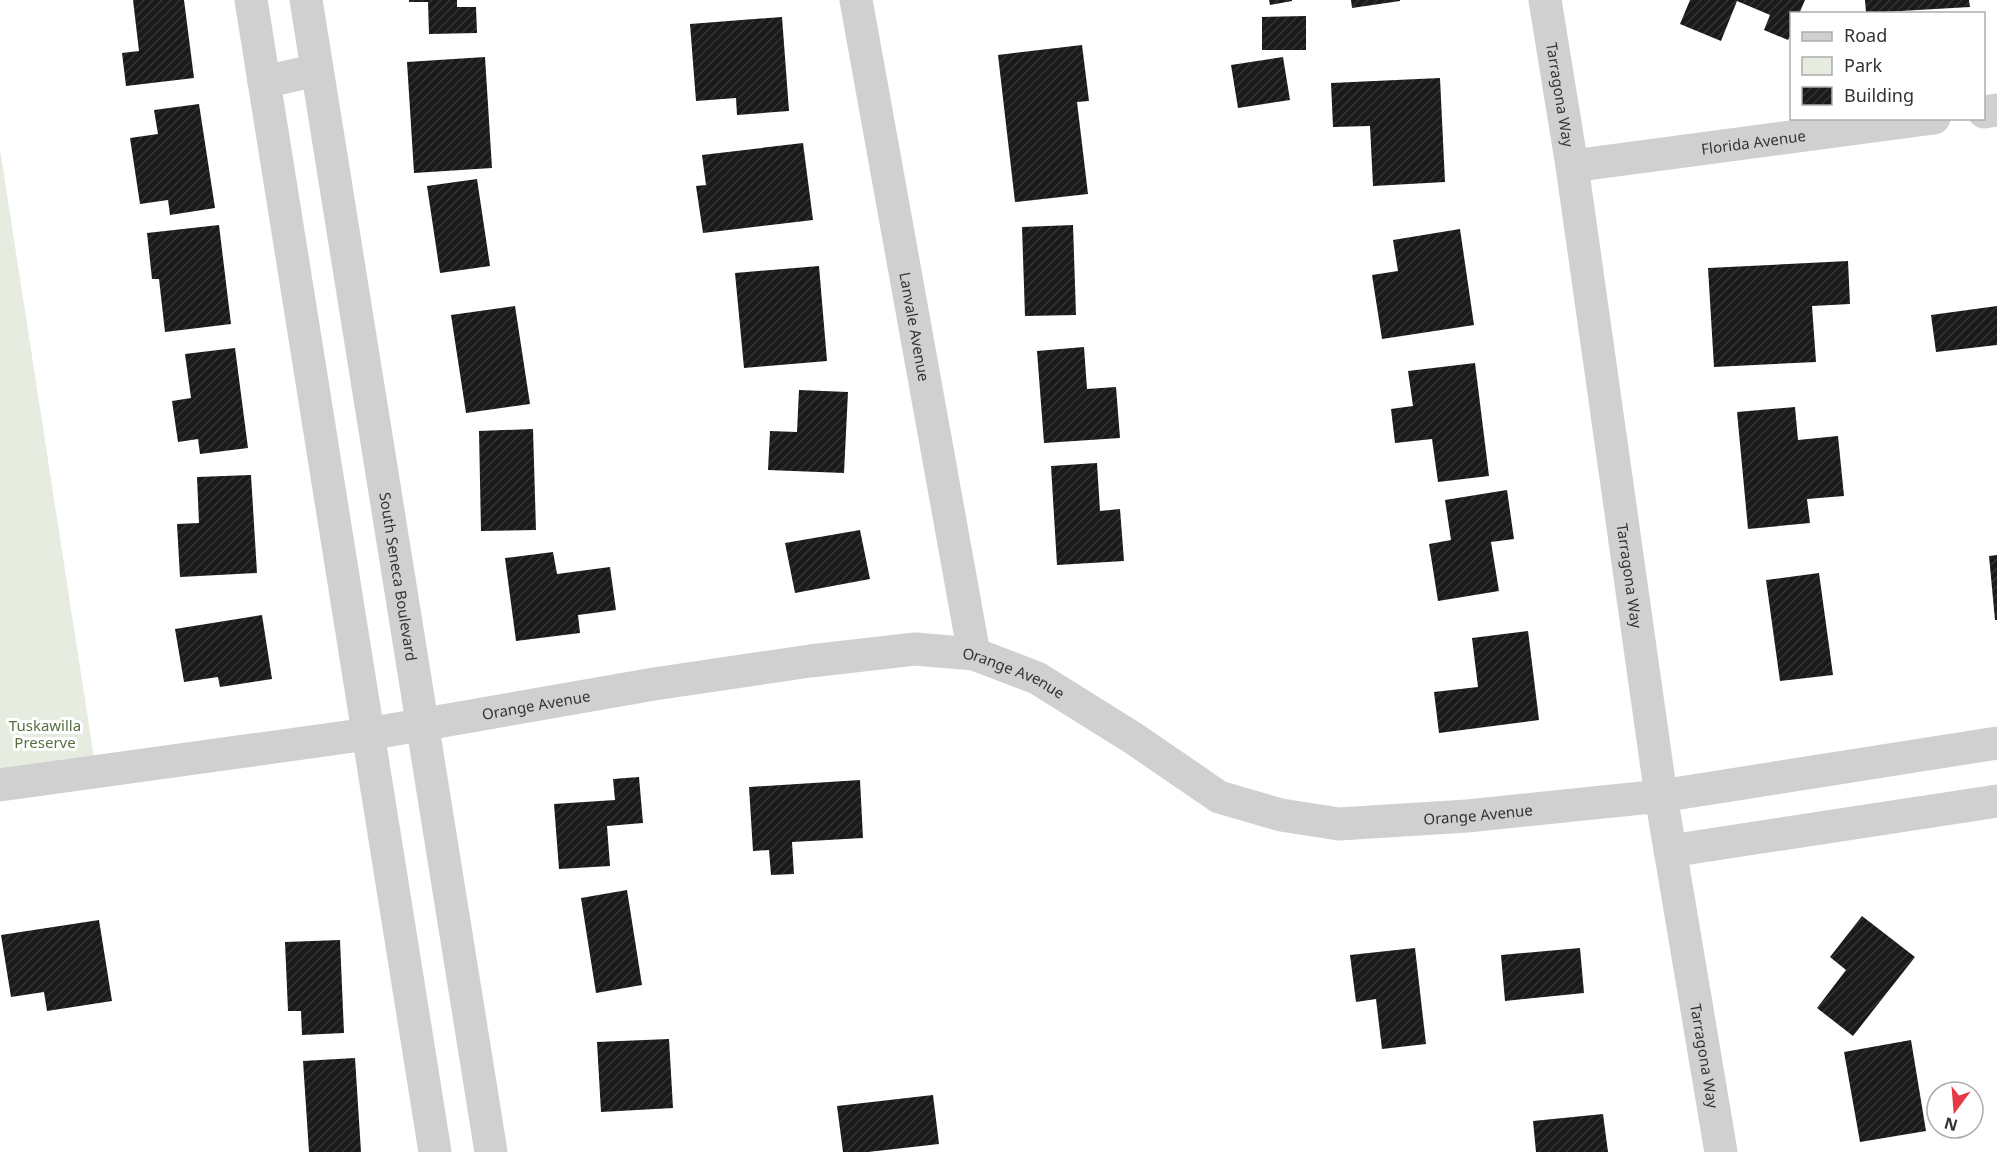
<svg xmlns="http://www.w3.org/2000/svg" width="1997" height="1152" font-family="'Noto Sans',sans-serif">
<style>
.green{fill:#e6ecdf}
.building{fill:url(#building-hatch)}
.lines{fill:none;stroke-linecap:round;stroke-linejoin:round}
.minor{stroke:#d0d0d0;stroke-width:33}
.labels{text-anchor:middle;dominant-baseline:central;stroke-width:6;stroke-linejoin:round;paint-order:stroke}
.street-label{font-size:15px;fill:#333;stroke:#fff}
.park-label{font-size:15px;fill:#56703f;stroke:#fff}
</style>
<defs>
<pattern id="building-hatch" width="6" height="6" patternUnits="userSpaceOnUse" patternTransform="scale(1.5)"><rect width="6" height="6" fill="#1a1a1a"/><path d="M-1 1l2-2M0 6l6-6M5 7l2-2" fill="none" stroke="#333"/></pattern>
</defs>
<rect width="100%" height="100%" fill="#fff"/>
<path class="green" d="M0,149L96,771L0,785Z"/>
<path class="building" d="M133,0H184L194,78L126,86L122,53L139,51Z
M409,0H457V7H476L477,33L429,34L428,2H409Z
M1269,0H1292V1L1270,5Z
M1351,0H1400V1L1352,8Z
M1690,0H1805L1799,14H1792V33L1788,40L1764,30L1770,15L1737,1L1721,41L1680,24Z
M1865,0H1969L1970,7L1866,13Z
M1306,16V50H1262V17Z
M782,17L789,111L737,115L736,98L696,101L690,24Z
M1082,45L1089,101L1077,102L1088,194L1015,202L998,55Z
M485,57L492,168L414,173L407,62Z
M1283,57L1290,100L1238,108L1231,65Z
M1440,78L1445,182L1373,186L1370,126L1333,127L1331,83Z
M199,104L215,208L170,215L168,200L140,204L130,138L158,134L154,110Z
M803,143L813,220L703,233L696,186L706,185L702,155Z
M477,179L490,266L440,273L427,186Z
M219,225L231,324L165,332L159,279H152L147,233Z
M1073,225L1076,315L1025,316L1022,227Z
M1460,229L1474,325L1382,339L1372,275L1398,271L1393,240Z
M1848,261L1850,304L1812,306L1816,362L1714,367L1708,268Z
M819,266L827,361L744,368L735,273Z
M515,306L530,404L466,413L451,315Z
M1997,306V345L1936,352L1931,315Z
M1084,347L1087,389L1116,387L1120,438L1044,443L1037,351Z
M235,348L248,448L200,454L198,439L178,442L172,401L191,398L185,354Z
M1475,363L1489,476L1438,482L1432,439L1395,443L1391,409L1413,406L1408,371Z
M799,390L848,392L844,473L768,470L770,431L797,432Z
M1795,407L1798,440L1838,436L1844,496L1807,499L1810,523L1748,529L1737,412Z
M533,429L536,530L481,531L479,431Z
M1097,463L1100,511L1120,509L1124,561L1057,565L1051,466Z
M251,475L257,573L180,577L177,524L199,523L197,477Z
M1507,490L1514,539L1491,542L1499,591L1438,601L1429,544L1451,540L1445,500Z
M860,530L870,579L795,593L785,543Z
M553,552L557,574L610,567L616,610L578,615L580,633L516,641L505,558Z
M1997,555V620H1995L1989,556Z
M1819,573L1833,675L1780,681L1766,580Z
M262,615L272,679L220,687L218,677L184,682L175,629Z
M1528,631L1539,720L1439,733L1434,692L1478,687L1472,638Z
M639,777L643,823L607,826L610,866L559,869L554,804L615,800L613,779Z
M860,780L863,838L792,842L794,874L771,875L769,850L753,851L749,787Z
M627,890L642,985L596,993L581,898Z
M1862,916L1915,957L1853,1036L1817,1008L1846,970L1830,957Z
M99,920L112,1001L47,1011L44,992L11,997L1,935Z
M340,940L344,1033L302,1035L301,1011H288L285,942Z
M1415,948L1426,1044L1382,1049L1376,999L1356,1002L1350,955Z
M1580,948L1584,993L1505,1001L1501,955Z
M669,1039L673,1108L601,1112L597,1042Z
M1911,1040L1926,1131L1860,1142L1844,1052Z
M355,1058L361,1152H309L303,1061Z
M933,1095L939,1144L868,1152H843L837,1106Z
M1603,1114L1608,1152H1536L1533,1121Z"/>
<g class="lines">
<g class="minor">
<path d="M251,0L435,1152"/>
<path id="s1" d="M306,0L491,1152"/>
<path id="s2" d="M856,0L974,654"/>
<path id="s3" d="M1545,0L1572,166L1661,796L1721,1152"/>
<path d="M264,82L317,70"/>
<path d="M1984,112L1997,110"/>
<path id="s4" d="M1572,166L1934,118"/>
<path id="s5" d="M0,785L368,734L654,684L810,661L915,649L974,654L1037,678L1133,738L1219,797L1281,815L1339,824L1467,816L1661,796L1997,743"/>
<path d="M1670,851L1997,801"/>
</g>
</g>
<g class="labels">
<g class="street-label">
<text stroke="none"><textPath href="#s3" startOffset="96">Tarragona Way</textPath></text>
<text stroke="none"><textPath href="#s4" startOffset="183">Florida Avenue</textPath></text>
<text stroke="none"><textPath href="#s2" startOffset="332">Lanvale Avenue</textPath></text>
<text stroke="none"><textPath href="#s1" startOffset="584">South Seneca Boulevard</textPath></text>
<text stroke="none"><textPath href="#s3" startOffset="582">Tarragona Way</textPath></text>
<text stroke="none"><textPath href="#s5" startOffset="1028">Orange Avenue</textPath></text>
<text stroke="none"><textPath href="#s5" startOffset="542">Orange Avenue</textPath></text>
<text stroke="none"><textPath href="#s5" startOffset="1532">Orange Avenue</textPath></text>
<text stroke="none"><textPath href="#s3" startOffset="1068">Tarragona Way</textPath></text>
</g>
<g class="park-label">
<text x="45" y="725">Tuskawilla<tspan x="45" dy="17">Preserve</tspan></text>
</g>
</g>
<rect x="1790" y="12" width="195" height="108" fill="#ffffff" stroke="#adadad" stroke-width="1.5"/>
<rect x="1802" y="32" width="30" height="9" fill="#d0d0d0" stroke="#adadad" stroke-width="1.5"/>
<text x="1844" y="42" font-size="18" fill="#333333">Road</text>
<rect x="1802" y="57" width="30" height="18" fill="#e6ecdf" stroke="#adadad" stroke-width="1.5"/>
<text x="1844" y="72" font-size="18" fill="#333333">Park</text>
<rect x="1802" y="87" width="30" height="18" fill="url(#building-hatch)" stroke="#adadad" stroke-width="1.5"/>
<text x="1844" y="102" font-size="18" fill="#333333">Building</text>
<g transform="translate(1955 1110) rotate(196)"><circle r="28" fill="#ffffff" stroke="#adadad" stroke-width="1.5"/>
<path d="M0-4.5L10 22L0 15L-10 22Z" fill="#e63946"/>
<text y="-9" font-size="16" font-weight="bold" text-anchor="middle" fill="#333333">N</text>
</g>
</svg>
